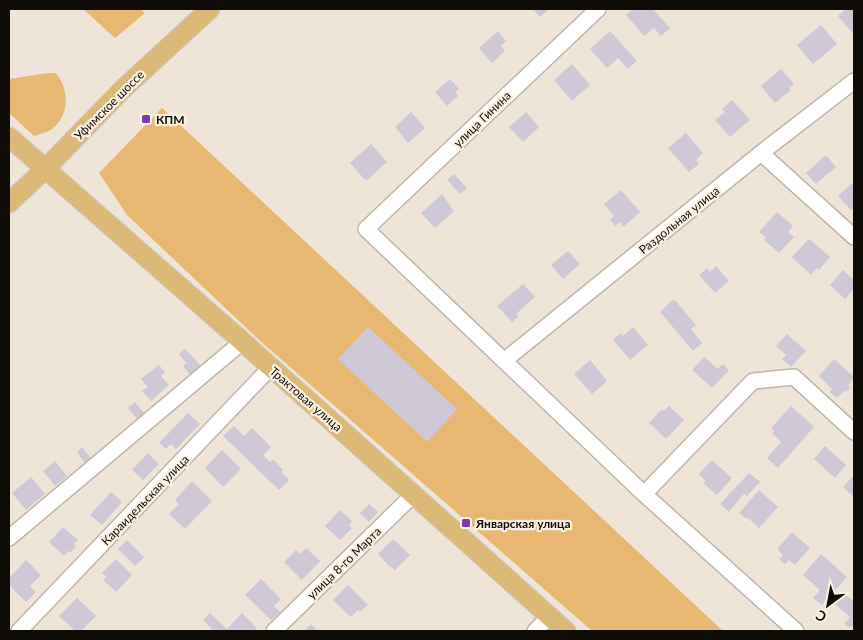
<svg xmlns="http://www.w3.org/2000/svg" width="863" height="640" font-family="Lato,sans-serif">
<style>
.green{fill:#e8b873}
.building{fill:#cec8d6}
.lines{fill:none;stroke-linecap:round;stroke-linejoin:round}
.minor-casing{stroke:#beb5a8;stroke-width:18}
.major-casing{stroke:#cacac9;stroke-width:21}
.minor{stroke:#fff;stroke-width:15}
.major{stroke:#ddb977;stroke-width:19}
.poi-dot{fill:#7d3bb0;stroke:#fcf2e4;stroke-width:2}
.labels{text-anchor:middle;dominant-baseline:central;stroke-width:4.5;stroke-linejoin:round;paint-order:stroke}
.street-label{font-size:12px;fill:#0f0c08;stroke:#fcf2e4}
.poi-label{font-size:12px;font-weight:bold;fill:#0f0c08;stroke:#fcf2e4;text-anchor:start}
</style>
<rect width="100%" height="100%" fill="#eee4d7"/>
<path class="green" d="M83,9H140L145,13L115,38Z
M48,73H56C69,89 70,115 53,128C49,132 40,134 34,136L9,113V79Z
M162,108L723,631H592L258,339L127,215L99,173Z"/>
<path class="building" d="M533,9H549L540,17Z
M633,9H653L670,28L661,36L654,28L644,36L626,15Z
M846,9H854V35L838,16Z
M821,25L837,44L813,64L797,45Z
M498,31L506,41L501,46L505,51L492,63L479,48Z
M610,31L637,61L628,69L618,58L607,68L590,49Z
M572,64L590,85L572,101L554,80Z
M781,69L794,84L789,88L791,90L775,103L761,86Z
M450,79L459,89L455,92L458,96L447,106L435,92Z
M732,100L750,120L730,137L715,120L725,112L722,109Z
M411,112L425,128L408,143L395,127Z
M526,112L539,127L523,142L509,127Z
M686,133L703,153L696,160L699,164L689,172L668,148Z
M371,144L387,162L366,181L350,163Z
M826,155L836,167L816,184L806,173Z
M454,174L467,188L460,194L447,180Z
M852,183L854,185V207L851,210L838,196Z
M621,190L640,212L623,227L620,222L615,226L610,220L614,216L604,204Z
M442,194L454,211L435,228L421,213Z
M777,212L793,226L788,232L794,237L779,253L764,240L766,237L759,232Z
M809,239L830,257L819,270L817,268L811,275L792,257Z
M568,251L580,264L563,279L551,265Z
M716,266L729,281L715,293L699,275L707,268L710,272Z
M843,270L854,280V289L845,299L830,285Z
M523,284L535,297L516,314L518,317L512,322L497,306Z
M674,299L696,325L691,329L702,343L693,351L660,312Z
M368,327L457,409L427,442L338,359Z
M633,327L648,345L630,360L613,340L621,333L623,336Z
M787,334L806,351L791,367L782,359L786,355L776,346Z
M185,349L201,366L190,375L183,366L186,363L179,354Z
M704,357L718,369L723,364L729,370L712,388L692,370Z
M834,359L854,377L848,386L850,388L846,392L844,391L837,398L830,392L832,389L819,376Z
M590,360L607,381L592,394L574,374Z
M159,365L165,372L161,376L169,385L151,401L142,391L148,387L141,379Z
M135,402L144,413L137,419L128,408Z
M669,406L684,420L666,439L649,423L662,409L664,411Z
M791,406L814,427L778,468L767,458L781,442L772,433L774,431L771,428Z
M188,413L200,424L176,449L171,444L166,449L159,443Z
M234,426L244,436L252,428L271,447L263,455L270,462L273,459L283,470L281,472L289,480L279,490L223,436Z
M825,446L846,465L835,478L814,459Z
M82,447L91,458L85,463L77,452Z
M222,450L241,469L223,487L205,468Z
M148,453L159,464L143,480L132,470Z
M712,460L732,478L717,495L703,483L706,481L699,474Z
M55,461L67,476L55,486L43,471Z
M749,473L760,482L747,496L744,494L729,512L720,504Z
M854,475V497L843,487Z
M31,477L45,494L26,510L12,493Z
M192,481L212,501L185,529L169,514L179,504L175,500Z
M759,490L778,507L759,528L748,518L746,519L739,513Z
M111,492L122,502L102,525L90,515Z
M369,504L378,512L369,522L360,513Z
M340,510L352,521L349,525L352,528L340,540L325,526Z
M63,527L78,540L74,544L76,546L70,553L68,551L64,556L49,542Z
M792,532L810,548L795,565L789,560L785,564L779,559L783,555L777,549Z
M393,539L410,555L395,570L391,567H390L378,554Z
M127,540L144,557L135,566L118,549Z
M306,548L320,561L302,580L284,562L296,550L300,554Z
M821,554L847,577L822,605L813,598L820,590L803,575Z
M116,559L132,575L116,592L103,580L106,577L102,573Z
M26,560L41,575L30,586L36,592L26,602L9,585V578Z
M261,579L281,599L274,606L280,612L271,620L245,595Z
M348,585L368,605L360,612L358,610L351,617L333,600Z
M844,593L854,602V624L850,628L844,624L850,617L835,604Z
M77,598L96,616L81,631H75L59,616Z
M210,613L227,629L242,613L257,628L254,631H214L203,620Z
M311,624L318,631H304Z"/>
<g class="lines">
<g class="minor-casing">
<path id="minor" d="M598,9L366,229L644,494L796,631
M761,153L854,237
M505,360L761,153L854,81
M644,494L753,381L794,377L854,432
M9,538L242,342
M19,631L270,368
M274,631L414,494
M535,631L549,617"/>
</g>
<g class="major-casing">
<path id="major" d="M9,137L235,335L566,631
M9,203L45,169L124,88L210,9"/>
</g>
<use href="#minor" class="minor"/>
<use href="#major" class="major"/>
</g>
<g class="poi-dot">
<rect x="141" y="114" width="10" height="10" rx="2.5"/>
<rect x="461" y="518" width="10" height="10" rx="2.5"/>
</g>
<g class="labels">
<g class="street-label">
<text transform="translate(109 105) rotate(-45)">Уфимское шоссе</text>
<text transform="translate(482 119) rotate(-44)">улица Гинина</text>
<text transform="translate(679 220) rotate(-39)">Раздольная улица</text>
<text transform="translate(306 399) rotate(41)">Трактовая улица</text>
<text transform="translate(145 500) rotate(-46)">Караидельская улица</text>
<text transform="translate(344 563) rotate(-44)">улица 8-го Марта</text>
</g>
<g class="poi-label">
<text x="156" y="119">КПМ</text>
<text x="476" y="523">Январская улица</text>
</g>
</g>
<rect width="863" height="640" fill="none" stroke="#0f0c08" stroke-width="20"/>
<g transform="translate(828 605) rotate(212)" stroke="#fcf2e4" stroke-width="4" paint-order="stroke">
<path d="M0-4L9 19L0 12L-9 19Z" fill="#0f0c08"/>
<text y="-8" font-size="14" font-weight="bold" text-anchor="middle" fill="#0f0c08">С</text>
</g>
</svg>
